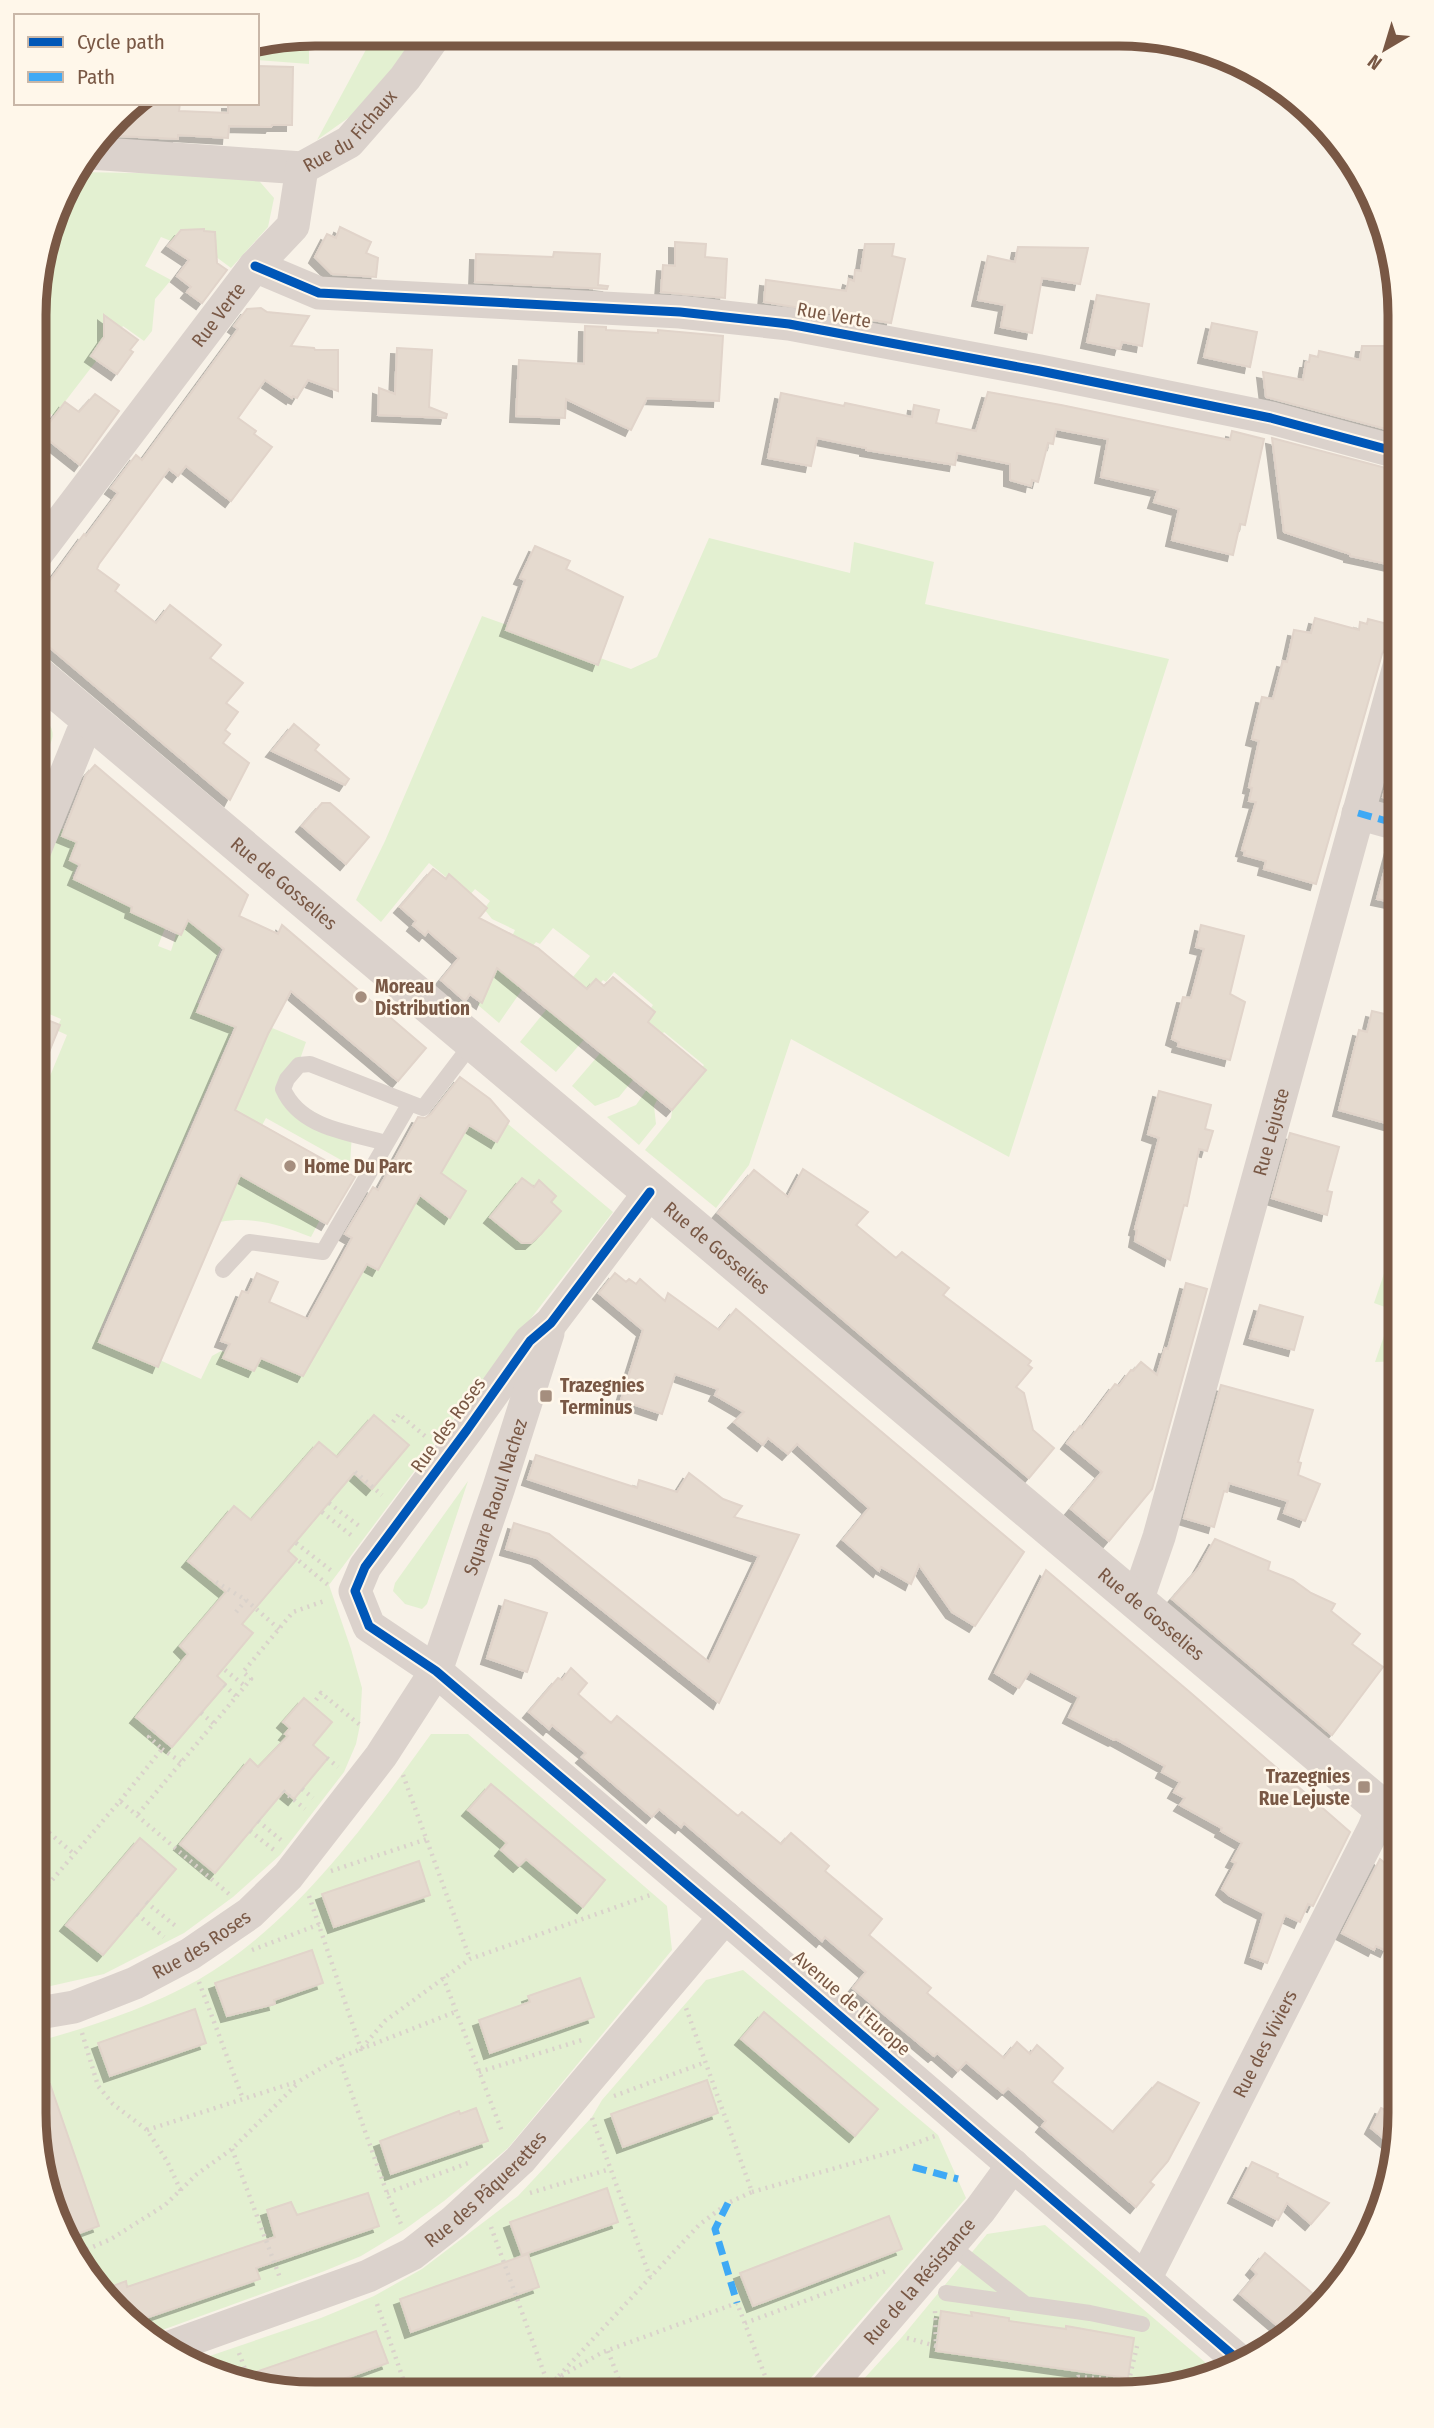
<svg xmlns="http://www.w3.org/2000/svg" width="1434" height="2428" font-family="'Fira Sans Condensed',sans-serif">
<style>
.green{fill:#e3f0d1}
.building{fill:#e5dacf;stroke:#e1d4ca;stroke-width:2;filter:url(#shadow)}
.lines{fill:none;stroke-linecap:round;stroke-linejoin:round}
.path{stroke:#dad2cb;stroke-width:4.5;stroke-dasharray:2 5;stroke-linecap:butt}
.service{stroke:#dbd2cc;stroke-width:16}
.minor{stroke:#dbd2cc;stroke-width:33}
.secondary{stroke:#dbd2cc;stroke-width:38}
.quiet{stroke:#3fa9f5;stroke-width:7;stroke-dasharray:14 7;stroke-linecap:butt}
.cycleway-casing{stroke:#fff7ea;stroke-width:13}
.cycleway{stroke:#0057b8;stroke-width:9}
.poi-dot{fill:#a58e7e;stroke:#fff7ea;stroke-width:2.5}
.labels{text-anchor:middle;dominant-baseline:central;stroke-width:5;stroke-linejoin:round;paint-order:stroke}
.street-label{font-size:19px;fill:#795845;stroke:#fff7ea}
.poi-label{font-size:19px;font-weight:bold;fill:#795845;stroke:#fff7ea;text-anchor:start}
.rim{fill:none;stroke:#795845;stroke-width:9}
</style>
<defs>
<filter id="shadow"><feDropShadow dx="-6" dy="6" stdDeviation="0" flood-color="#0004"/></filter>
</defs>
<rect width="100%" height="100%" fill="#f8f2e8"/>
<path class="green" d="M375,33H390L408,48L384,81L351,116L317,140Z
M309,34V64L257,60V45Z
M76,172L254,175L274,198L268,227L231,268L180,230L171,241L161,237L145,266L171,280L155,299L152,331L144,341L123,326L54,416L35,403L36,278L62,190Z
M709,538L850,573L854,542L934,562L925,604L1169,659L1009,1157L791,1039L749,1165L716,1208L645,1150L671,1118L673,1104L704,1065L664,1032L633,1071L637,1075L619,1097L595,1106L572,1086L603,1050L646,1015L653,1005L614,972L606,982L603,980L569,1020L587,1036L556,1072L520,1042L590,956L553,928L540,944L536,942L512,972L526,984L499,1023L478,1005L515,930L492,919L484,909L490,901L475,889L469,896L429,863L381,922L356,900L385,841L482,616L631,669L657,657Z
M42,716C57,731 54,736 46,754L35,750V724Z
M61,829L81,834L71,854L81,858L72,877L169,918L158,946L171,951L183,912L232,922L197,1003L213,1009L250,991L99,1332L201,1379L212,1356L221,1351L253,1364L273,1320L300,1331L419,1196L477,1098L613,1212L451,1422L329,1585L351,1649L362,1688L360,1725L356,1744L344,1772L280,1855L233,1897L184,1933L104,1974L33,1990L35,1070L50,1076L67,1035L56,1030L61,1019L35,1008V891Z
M265,1025L306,1042L287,1097L352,1133L350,1165L266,1118L239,1167L323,1214L311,1237C280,1225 253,1216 220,1222L231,1199L208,1189L218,1122Z
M650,1085L660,1094L654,1106L656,1124L639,1145L607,1117L636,1105Z
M1400,1227V1361L1375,1362L1393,1310L1374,1303Z
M468,1481L427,1604L422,1609L405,1604L393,1591L395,1583Z
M431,1734H468L667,1906L672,1950L508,2148L444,2201L404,2230L361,2256L322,2272L143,2337L91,2285L54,2221L33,2114V2043C89,2027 146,2009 198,1980C294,1925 367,1823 431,1734Z
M743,1970L938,2135L966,2198L797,2394L278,2392L206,2373L189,2363L321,2318L374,2296L422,2269L518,2196L592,2117L602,2100L706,1980Z
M1045,2225L1220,2375L1120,2395L850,2394L902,2337L987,2234Z"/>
<path class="building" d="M257,66L293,67L292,125H272L271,127L229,126L228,138L178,135V139L118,136L119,115L129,103H180L179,111L228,113V103H257Z
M340,227L371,242L366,253L378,258L376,277L332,274L315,257L327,234L336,238Z
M204,229V231L215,232L217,263L227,270L202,303L187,292L191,287L177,276L189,260L168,246L181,230Z
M675,242L706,244L705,257L727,259L725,298L661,292L663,265L675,266Z
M865,244H894L892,256L905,259L891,323L764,302L766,280L846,291L849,279L854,281L855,270L861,271Z
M1018,247L1088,248L1080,284L1042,278L1032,333L1001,327L1005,305L978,300L988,256L1015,262Z
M554,252L600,254L598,285L608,286L607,289L475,282L476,254L553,257Z
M1097,295L1149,304L1142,346L1122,342L1120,349L1087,342Z
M261,308L267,312L309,316L291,346L314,348L315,350H338V391L308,380L297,398L293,396L292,398L265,380L238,418L256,431L254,434L272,447L231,501L186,466L178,476L169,469L99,564L97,569L119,585L115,591L156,623L170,605L221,645L210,658L243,683L226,703L238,712L225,730L230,734L223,743L249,763L230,800L35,635V601L84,534L86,536L118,493L111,488L136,455L142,460L238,329L234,326L247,309Z
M104,315L138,340L130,350L133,352L117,374L91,356L104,337Z
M1212,323L1257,332L1250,367L1204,357Z
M585,326L606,327V330L658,333V330L723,336L719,401L647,398L631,430L566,399L565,418L516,416L519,360L584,364Z
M1362,346H1390L1401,387V433L1266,397L1263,372L1303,380L1306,362H1309L1310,355L1318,357L1319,351L1360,360Z
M397,348L432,350L429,407L447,414L446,418L378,415L379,388L395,394Z
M988,392L1061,405L1230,440L1232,431L1264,439L1245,525L1240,524L1233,555L1172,540L1179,509L1154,502L1158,490L1101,477L1108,439L1056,429L1053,444L1048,443L1038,482L1032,480L1031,486L1010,480V464L957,453L955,465L866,450V448L817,438L811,466L768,458L781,393L844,406L845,403L912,417L914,405L939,410L936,423L976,431Z
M95,394L119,411L80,465L41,434L65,402L79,412Z
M1272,438L1401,472V567L1350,556V554L1284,532Z
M535,546L570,561L566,569L623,597L598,665L506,630L525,580L520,578Z
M1315,618L1359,630L1360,622L1367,624L1368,619L1384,623L1394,642L1387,646L1382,654L1316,884L1264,869L1266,861L1244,855L1245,851L1242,850L1256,802L1249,801L1252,788L1249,787L1259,741L1252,739L1262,697L1273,699L1283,661L1287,662L1294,630L1311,633Z
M294,724L319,745L315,750L349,779L345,785L272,751Z
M1401,733V803L1383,797Z
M95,765L248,895L239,916L278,934L282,925L426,1048L398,1081L291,991L268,1034L235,1110L355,1177L327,1224L240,1175L158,1367L99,1342L236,1027L197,1012L224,949L188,920L181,935L131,912L132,907L74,879L80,865L70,860L77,842L62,836L86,775Z
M322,803H330L369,837L346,864L302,826Z
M1392,843L1401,844V904L1377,899Z
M433,869L446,879L449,874L487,908L479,918L538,948L587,989L596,979L604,986L613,977L655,1012L648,1022L706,1070L672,1110L497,968L482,1003L470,994L465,1001L441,980L459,958L428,931L425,935L413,925L416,921L400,907Z
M1201,925L1244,936L1230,994L1245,1002L1230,1060L1178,1046L1179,1042L1172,1039L1183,997L1191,998L1204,949L1196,947Z
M1372,1011L1393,1016L1392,1019L1401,1021L1400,1127L1339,1110L1359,1030L1367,1032Z
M35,1015L60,1025L36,1084H35Z
M460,1077L490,1099L509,1121L497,1142L469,1125L441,1173L466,1191L450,1218L420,1195L378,1270L367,1264L303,1376L261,1358L254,1371L223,1358L230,1344L221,1341L242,1291L248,1293L257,1273L278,1282L269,1302L308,1319L352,1238L345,1234L373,1187L378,1190L418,1117L425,1118L431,1114Z
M1159,1091L1211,1105L1205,1129L1213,1131L1207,1151L1199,1149L1187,1206L1184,1205L1170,1260L1135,1241L1137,1230L1135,1229L1159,1138L1148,1134Z
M1290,1133L1339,1147L1327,1191L1332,1192L1327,1215L1272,1198Z
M803,1169L868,1212L856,1225L896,1258L902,1252L949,1288L943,1295L1031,1361L1028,1365L1032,1368L1016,1387L1024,1393L1033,1430L1054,1448L1029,1478L718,1213L754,1170L788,1197Z
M522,1178L534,1187L539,1180L556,1196L551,1202L561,1211L541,1234L531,1243H522L490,1217Z
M615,1273L626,1282L629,1279L636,1284L640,1279L665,1301L668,1293L719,1330L736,1309L1024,1552L975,1626L952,1612L919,1565L911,1584L881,1567L879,1571L843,1540L869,1508L797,1444L788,1454L768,1438L763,1445L734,1422L744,1412L715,1395L718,1389L675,1374L662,1414L621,1400L643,1330L599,1293Z
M1186,1283L1207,1289L1152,1489L1109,1541L1071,1509L1102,1472L1067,1443L1080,1426L1082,1428L1115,1384L1119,1386L1131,1370L1133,1371L1141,1362L1157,1375L1165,1348L1168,1349Z
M1260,1305L1303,1317L1294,1350L1250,1338Z
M1221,1385L1313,1410L1298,1462L1301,1463L1298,1475L1320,1484L1305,1521L1284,1513L1288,1501L1229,1483L1227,1492L1224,1491L1214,1527L1184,1518Z
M374,1415L409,1445L372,1489L354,1473L288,1551L297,1559L242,1624L253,1633L217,1676L226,1684L172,1747L136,1717L188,1654L180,1646L226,1592L188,1561L234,1506L251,1520L319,1442L337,1457Z
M536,1455L637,1488L639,1480L677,1492L689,1473L723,1499L742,1506L734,1517L799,1535L719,1703L537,1558L506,1549L514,1523L549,1534L709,1662L759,1556L528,1479Z
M1215,1539L1270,1562L1268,1570L1293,1580L1311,1593L1335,1604L1331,1611L1360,1634L1352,1644L1383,1667L1332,1735L1172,1599L1198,1569Z
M1046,1570L1192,1694L1350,1832L1313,1906L1308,1904L1300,1922L1285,1915L1267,1963L1251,1957L1264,1913L1230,1896L1222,1889L1236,1863L1232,1861L1242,1843L1221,1831L1222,1828L1180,1805L1185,1798L1174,1792L1180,1782L1162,1772L1165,1766L1116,1739L1114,1740L1069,1717L1079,1697L1030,1671L1019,1688L995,1673Z
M505,1600L547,1613L527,1672L487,1658Z
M571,1668L587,1683L578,1694L611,1723L617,1716L738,1816L742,1812L781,1844L791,1833L829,1866L825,1871L882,1919L869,1935L931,1988L927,1993L1004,2058L1017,2042L1030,2054L1037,2045L1063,2068L1052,2082L1113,2132L1158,2082L1199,2103L1168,2161L1150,2182L1154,2185L1136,2207L1042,2126L1046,2121L1008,2088L1003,2093L966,2062L958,2071L937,2053L934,2056L853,1988L866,1972L825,1937L822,1941L684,1823L681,1827L659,1809L652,1817L582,1757L586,1753L552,1725L549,1729L529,1712L558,1678L562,1680Z
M304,1698L332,1722L313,1745L328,1758L294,1799L284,1791L215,1873L180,1844L250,1759L258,1767L288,1736L285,1734L290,1728L283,1722Z
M491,1784L605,1880L583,1907L526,1859L519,1866L501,1850L507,1843L468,1810Z
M140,1838L176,1869L103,1955L66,1925Z
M1380,1859L1400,1876V1921L1386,1951L1376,1946L1374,1950L1342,1933Z
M419,1861L430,1895L334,1927L322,1894Z
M312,1950L323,1983L274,2000L275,2004L227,2016L215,1983Z
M580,1978L594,2017L490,2053L479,2020L530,2002L528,1996Z
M195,2009L206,2043L110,2076L98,2043Z
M764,2012L878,2109L855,2136L741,2039Z
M707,2080L718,2113L623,2147L611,2114Z
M50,2084L99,2226L66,2238L48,2188L33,2114V2090Z
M476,2108L488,2141L391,2174L380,2141L459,2111L460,2114Z
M1381,2108L1400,2118L1389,2143L1371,2128Z
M1252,2162L1278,2174L1277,2177L1329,2203L1311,2224L1287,2203L1278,2220L1234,2197Z
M607,2188L618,2222L522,2255L510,2222Z
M368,2193L379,2226L256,2268L260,2279L137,2321L141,2334L101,2295L106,2293L105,2289L126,2281L127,2287L275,2237L267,2210L291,2202L297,2215Z
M889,2216L902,2249L753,2306L740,2273Z
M1265,2253L1318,2298L1287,2334L1240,2294L1257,2274L1252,2269Z
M528,2254L539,2287L411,2332L400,2299Z
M941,2311L972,2316L971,2312L1009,2318V2321L1066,2329V2326L1134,2338L1128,2378L936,2351Z
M376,2331L388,2363L312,2390L306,2392H278L232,2380Z"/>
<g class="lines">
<path class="path" d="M393,1422L399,1414L426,1437
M355,1472L382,1495
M329,1503L359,1526
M322,1512L352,1536
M296,1543L333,1572
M299,1561L328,1585
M216,1582L246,1600L279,1629
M236,1612L246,1600
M225,1670L245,1686
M224,1685L237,1697
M316,1700L321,1693L360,1725
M201,1713L214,1724
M162,1749L181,1762
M327,1758L338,1767
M403,1775L470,1959
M302,1789L313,1798
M283,1791L305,1809
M120,1801L162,1749L149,1737L156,1728
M138,1814L251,1679L243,1672L293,1612L327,1600
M258,1821L281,1840
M34,1830L39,1824L74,1854
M250,1831L274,1850
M331,1871L427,1839
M34,1881L44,1889
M309,1896L361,2049L455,2012
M34,1901L120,1801L229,1894
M146,1902L178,1928
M137,1914L164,1937
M252,1950L320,1924
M443,1977L503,2134
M199,1982L243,2099
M82,2033L98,2086L113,2104L147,2130L167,2161L181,2191
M339,2058L387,2193L401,2224
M479,2072L582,2040
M614,2096L706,2062
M592,2118L650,2277
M147,2130L299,2081L339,2058L361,2049L385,2021L470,1959L653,1894
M232,2149L280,2278
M752,2192L895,2151L935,2136
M387,2193L471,2162
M530,2193L610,2169
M491,2227L548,2384
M74,2255L111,2239L165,2205L197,2174L232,2149L299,2082
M377,2304L408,2393
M745,2323L889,2270
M907,2338L936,2346L935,2311
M608,2351L624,2393
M239,2353L251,2385
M554,2381L699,2225L728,2203L752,2192L686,2008
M1135,2392L1204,2369
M531,2393L603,2352L737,2303L772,2394
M1067,2395L1078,2377L1129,2380L1138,2342"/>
<path class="service" d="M386,1143C349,1132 301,1129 283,1089L287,1079L299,1065L310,1064L410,1103
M223,1270L249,1242L323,1252L410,1103L423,1108L474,1041
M949,2244L1024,2303
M946,2293L1090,2313L1142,2324"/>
<g class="minor">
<path d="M90,153L302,168"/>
<path d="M255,266L319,293L680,312L789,324L1040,371L1271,418L1401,453"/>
<path id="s1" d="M35,556L255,266L293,226L302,168L349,142L405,78L436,34"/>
<path d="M1358,813L1401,825"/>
<path d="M35,850L82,734L92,722"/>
<path d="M650,1192L551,1323L530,1341L467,1430L365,1567L355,1591L369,1626L436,1671L725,1917L1243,2364"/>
<path id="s2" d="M1137,1601L1159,1537L1401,659"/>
<path id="s3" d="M33,2014L74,2007L135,1983L190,1954L250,1913L288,1876L381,1756L436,1671L499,1487L548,1333"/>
<path id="s4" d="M1145,2279L1374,1828L1382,1808"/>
<path id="s5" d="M164,2349L368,2276L412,2254L453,2222L520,2160L725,1917"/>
<path id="s6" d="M822,2394L980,2210L1013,2165"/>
</g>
<path class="secondary" id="s7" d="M35,673L1400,1823"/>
<path class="quiet" d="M1358,813L1401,825
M913,2167L958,2179
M728,2203L715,2229L737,2303"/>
<g class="cycleway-casing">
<path id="cycleway" d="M255,266L319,293L680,312L789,324L1040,371L1271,418L1401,453
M650,1192L551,1323L530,1341L467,1430L365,1567L355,1591L369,1626L436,1671L725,1917L1243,2364"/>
</g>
<use href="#cycleway" class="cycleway"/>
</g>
<g class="poi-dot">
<circle cx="361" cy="997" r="7"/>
<circle cx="290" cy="1166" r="7"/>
<rect x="539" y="1389" width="14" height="14" rx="3.5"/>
<rect x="1357" y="1780" width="14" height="14" rx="3.5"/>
</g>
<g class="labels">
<g class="street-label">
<text stroke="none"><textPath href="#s1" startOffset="539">Rue du Fichaux</textPath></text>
<text stroke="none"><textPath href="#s1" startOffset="303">Rue Verte</textPath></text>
<text transform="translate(834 315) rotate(10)">Rue Verte</text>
<text stroke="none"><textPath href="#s7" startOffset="326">Rue de Gosselies</textPath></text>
<text stroke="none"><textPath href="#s2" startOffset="488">Rue Lejuste</textPath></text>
<text stroke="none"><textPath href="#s7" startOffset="892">Rue de Gosselies</textPath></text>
<text transform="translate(448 1425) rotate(-54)">Rue des Roses</text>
<text stroke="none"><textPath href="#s3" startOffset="732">Square Raoul Nachez</textPath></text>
<text stroke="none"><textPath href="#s7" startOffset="1460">Rue de Gosselies</textPath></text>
<text stroke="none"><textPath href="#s3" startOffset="184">Rue des Roses</textPath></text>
<text transform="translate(852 2003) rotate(41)">Avenue de l'Europe</text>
<text stroke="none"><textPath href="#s4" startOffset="264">Rue des Viviers</textPath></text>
<text stroke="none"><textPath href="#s5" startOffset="364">Rue des Pâquerettes</textPath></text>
<text stroke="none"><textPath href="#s6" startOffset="149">Rue de la Résistance</textPath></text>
</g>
<g class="poi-label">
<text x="375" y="986">Moreau<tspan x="375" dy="22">Distribution</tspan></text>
<text x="304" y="1166">Home Du Parc</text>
<text x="560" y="1385">Trazegnies<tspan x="560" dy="22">Terminus</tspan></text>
<text x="1350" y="1776" text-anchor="end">Trazegnies<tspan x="1350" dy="22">Rue Lejuste</tspan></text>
</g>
</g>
<path d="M0 0H1434V2428H0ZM315 46H1119A269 269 0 0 1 1388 315V2113A269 269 0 0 1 1119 2382H315A269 269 0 0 1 46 2113V315A269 269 0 0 1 315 46Z" fill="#fff7ea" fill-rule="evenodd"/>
<path class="rim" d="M315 46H1119A269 269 0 0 1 1388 315V2113A269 269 0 0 1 1119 2382H315A269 269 0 0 1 46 2113V315A269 269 0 0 1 315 46Z"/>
<rect x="14" y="14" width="245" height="91" fill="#fff7ea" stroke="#c9b7a8" stroke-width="2"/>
<rect x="28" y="37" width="35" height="10" fill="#0057b8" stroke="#c9b7a8" stroke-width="2"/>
<text x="77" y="49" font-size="21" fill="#795845">Cycle path</text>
<rect x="28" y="72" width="35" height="10" fill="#3fa9f5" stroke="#c9b7a8" stroke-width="2"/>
<text x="77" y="84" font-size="21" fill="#795845">Path</text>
<g transform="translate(1385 49) rotate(218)" stroke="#fff7ea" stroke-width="5" paint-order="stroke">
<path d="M0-5L12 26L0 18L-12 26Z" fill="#795845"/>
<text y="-10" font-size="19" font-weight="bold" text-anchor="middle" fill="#795845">N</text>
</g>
</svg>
